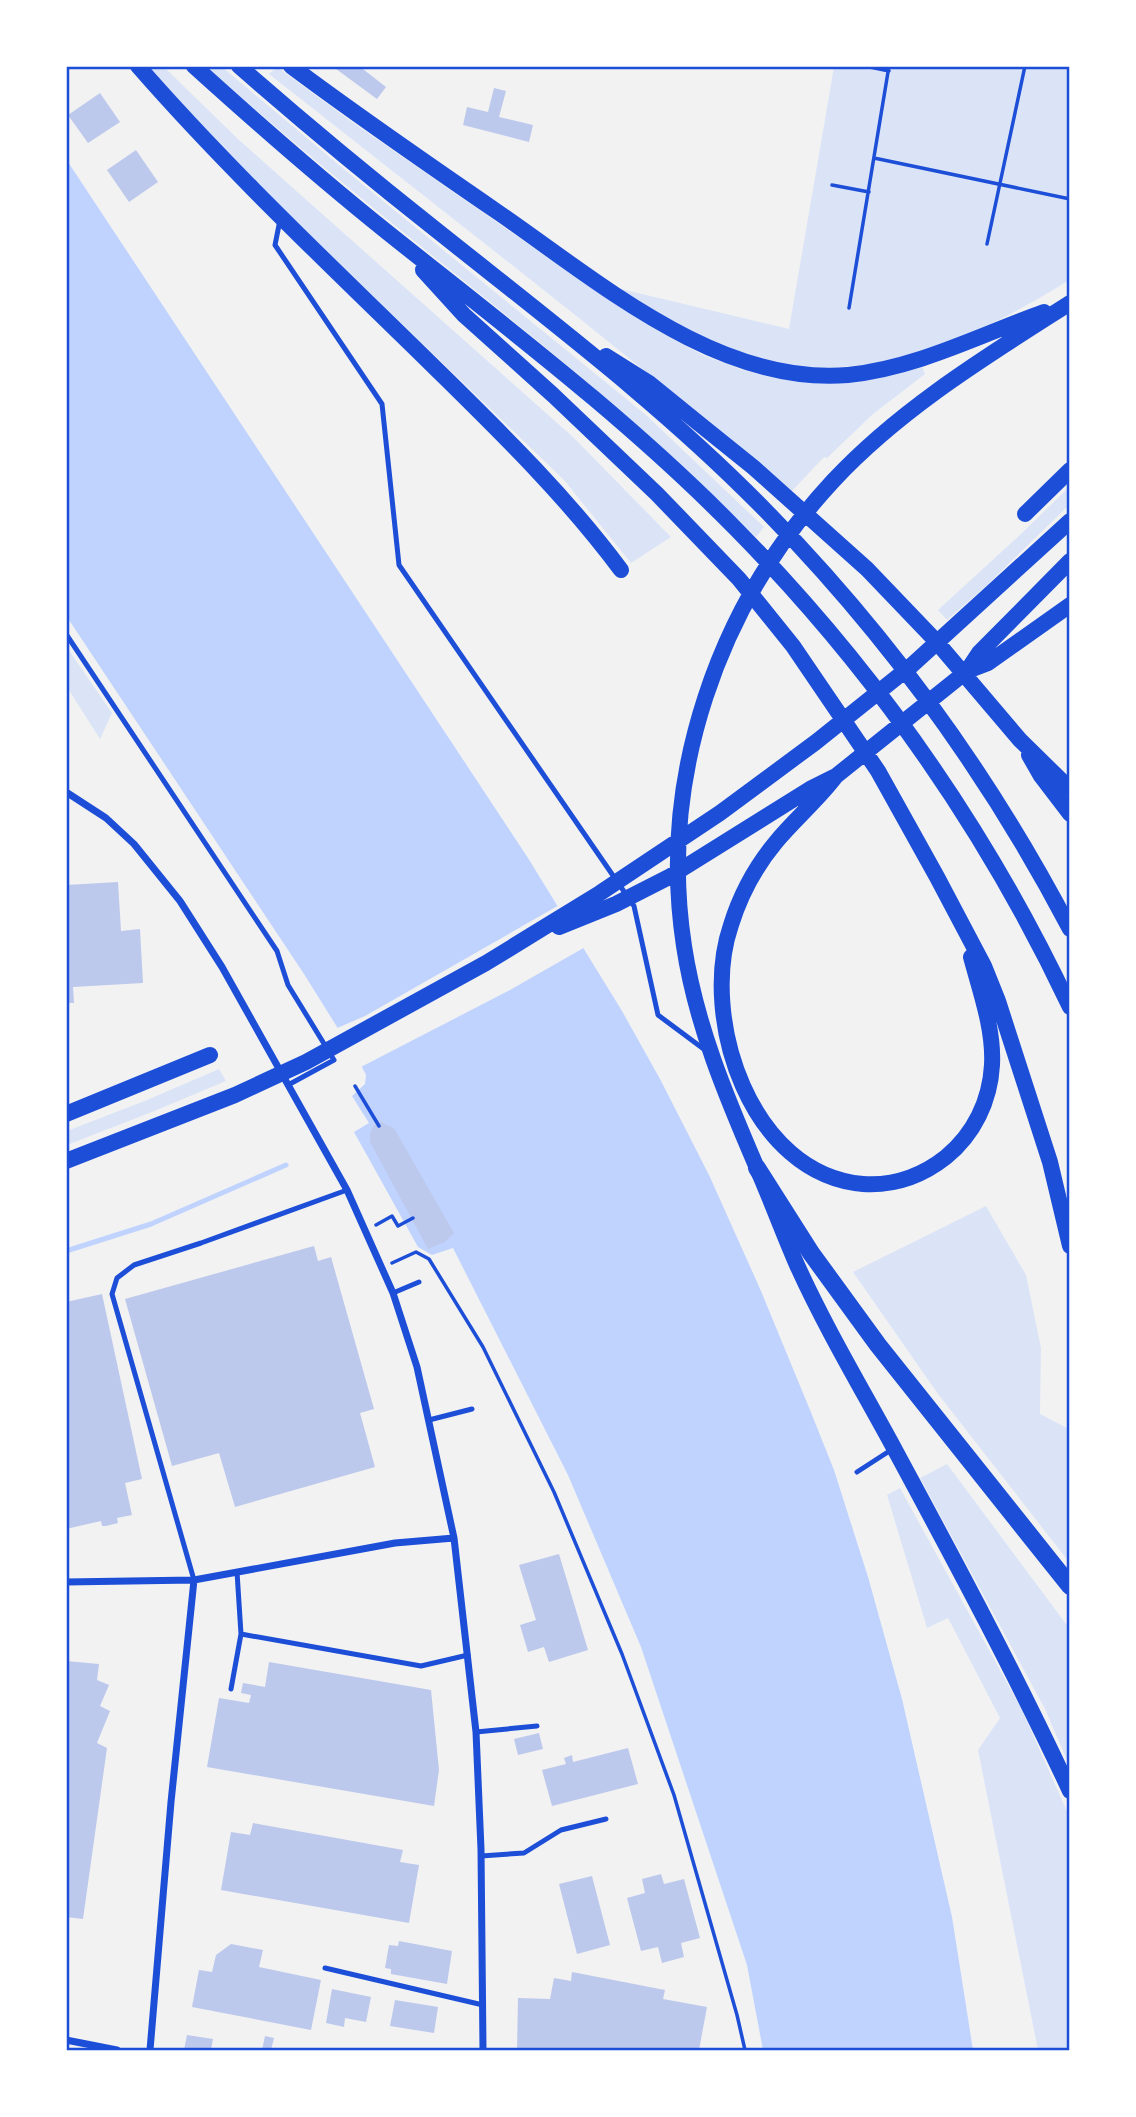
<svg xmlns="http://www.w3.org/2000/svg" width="1136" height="2117" font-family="'Source Sans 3',sans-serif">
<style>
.green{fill:#dbe4f7}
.water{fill:#bfd3fe}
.pier{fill:#f2f2f2}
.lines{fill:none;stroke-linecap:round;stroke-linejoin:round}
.stream{stroke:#bfd3fe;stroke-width:5}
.building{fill:#bdc9ec}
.path{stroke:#1d4ed8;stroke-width:3.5}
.service{stroke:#1d4ed8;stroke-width:5}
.minor{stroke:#1d4ed8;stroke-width:7}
.trunk{stroke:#1d4ed8;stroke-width:16}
.motorway{stroke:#1d4ed8;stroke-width:18}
.neatline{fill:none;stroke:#1d4ed8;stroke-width:2.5}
</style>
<rect width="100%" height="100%" fill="#f2f2f2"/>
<path class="green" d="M148,67H164L239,140L573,437L671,537L631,563L564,480L251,178Z
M207,67H222L345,170L646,415L764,527L756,537C699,481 641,427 580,376C456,272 327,175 207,67Z
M277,67L352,122L592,288L665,335L705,356L746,371L805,382L833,383L864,380L922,367L925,374L873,414L827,458L824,457L791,492C621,348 444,212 269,74Z
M834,67H1069V280C981,336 864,389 758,359C748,357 738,351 729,347C714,341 698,336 684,329C663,317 642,303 621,289L789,329Z
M1069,487V505L986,586L947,620L938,610L1021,534Z
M66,646L112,713L100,739L67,687Z
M219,1069L226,1081L152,1112L67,1145V1131L147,1100Z
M986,1206L1026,1275L1041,1348L1040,1414L1069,1429V1562L938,1394L853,1272Z
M947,1464L1069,1628V1765L1045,1709L920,1478Z
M900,1488L1022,1710L1069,1816V2050H1038L978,1750L1000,1718L948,1618L927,1628L887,1495Z"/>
<path class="water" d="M66,159L528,858L622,1011L660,1079L709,1175L761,1291L810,1410L834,1470L868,1577L902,1699L952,1917L973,2050H763L747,1965L641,1647L568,1475L453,1248L432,1255L418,1247L354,1132L369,1123L352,1096L365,1084L366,1075L362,1067L304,974L67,617Z"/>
<path class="pier" d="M561,904L587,946L510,990L359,1068L335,1029L365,1016Z"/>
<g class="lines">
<path class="stream" d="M66,1251L151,1224L286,1165"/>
</g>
<path class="building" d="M332,66H359L386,87L377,99Z
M494,88L506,91L499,117L533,125L529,142L463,125L467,107L488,112Z
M100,93L120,122L88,143L68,115Z
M136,150L158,182L129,202L107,170Z
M118,882L121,931L140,929L143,983L73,987L74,1003H66V885Z
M381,1122L394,1128L454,1233L445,1242L428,1249L370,1142V1133L374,1125Z
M314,1246L318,1261L331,1257L374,1409L360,1413L375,1467L235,1507L219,1453L172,1466L125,1299Z
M102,1294L142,1479L125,1483L132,1515L117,1518L118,1523L106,1526H102L101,1521L66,1529V1302Z
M559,1554L588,1650L549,1662L544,1647L528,1652L520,1625L536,1620L519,1565Z
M66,1661L99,1664L97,1680L109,1685L100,1706L110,1711L97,1743L107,1748L83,1919L66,1917Z
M269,1662L431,1690L439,1770L434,1806L207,1767L219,1698L249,1703L251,1695L241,1693L243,1683L265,1687Z
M539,1733L543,1749L518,1755L514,1739Z
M628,1748L638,1784L552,1806L542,1770L566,1764L564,1758L572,1755L573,1762Z
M253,1823L403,1850L400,1862L419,1865L409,1923L221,1890L231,1832L250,1835Z
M661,1874L664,1884L684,1879L700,1938L681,1943L684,1957L662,1963L658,1947L641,1951L627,1898L645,1893L642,1879Z
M592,1876L610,1945L577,1954L559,1884Z
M399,1941L452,1951L447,1984L391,1974V1969L385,1968L389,1945L398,1946Z
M231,1944L263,1950L259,1967L321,1980L311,2030L192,2007L199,1970L212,1972L216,1955Z
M572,1972L665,1990L663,1999L707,2007L699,2050H517L518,1998L550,1999L554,1978L571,1981Z
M332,1989L371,1997L366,2022L345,2018L344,2027L326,2023Z
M395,2000L438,2007L434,2033L390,2026Z
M187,2035L213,2039L211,2050H184Z
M265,2036L274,2038L271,2050H262Z"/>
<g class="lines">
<path class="path" d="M865,66L889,71
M874,158L1070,199
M832,185L869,192
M987,244L1025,66
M849,308L889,66
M355,1086L379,1126
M376,1225L392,1216L398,1226L413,1218
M392,1263L416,1252L429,1259L483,1347L554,1492L622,1654L674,1795L737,2015L745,2050"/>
<path class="service" d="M280,220L275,245L382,404L399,565L634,906L658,1015L705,1050
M66,634L277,951L288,985L334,1060L288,1085
M393,1293L419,1282
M429,1420L472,1409
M857,1472L891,1450
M237,1572L241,1634L421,1666L468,1655
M194,1580L112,1294L117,1278L134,1265L201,1243L347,1190
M231,1689L241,1634
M476,1732L537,1726
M481,1856L524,1853L561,1830L606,1819
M325,1968L483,2005"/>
<path class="minor" d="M66,792L106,818L134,844L180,901L222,967L347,1190L393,1293L417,1367L454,1538L476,1732L481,1849L483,2050
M66,1582L194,1580L395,1543L454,1538
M66,2040L117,2050
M150,2050L171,1802L194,1580"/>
<path class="trunk" d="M138,66C228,169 328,263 426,359C494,426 563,492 621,570
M194,66C257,123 321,179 387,232C506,327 628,419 735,528C873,668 986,829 1070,1007
M239,66C303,122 368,176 435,229C549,320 666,408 768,513C888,636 990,776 1070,929
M291,66C359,117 429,165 499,213C599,282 719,386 848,375C917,368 980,335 1044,312
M423,270L464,315L553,395L657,494L739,579L793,646L878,771L937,877L984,966L998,1001L1050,1162L1070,1246
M1070,303C987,356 900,409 833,481C718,605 658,777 684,946C696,1025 726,1096 757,1168C771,1200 783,1233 797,1265C826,1329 862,1389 895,1450C956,1563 1016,1675 1070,1791
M606,356L649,383L702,426L753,467L867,569L935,640L1020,740L1070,789
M1025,514L1070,470
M967,671L988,663L1070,605
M1029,755L1041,776L1070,814
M836,776C818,800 795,819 776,842C756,866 740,896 731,925C699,1018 751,1175 863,1184C894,1186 922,1176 946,1157C974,1134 990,1101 992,1065C994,1029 980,991 971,957
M559,927L616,904L669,877L810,789L836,776L967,671L979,653L1070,561
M66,1114L210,1055
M66,1161L235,1095L306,1062L486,963L600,893L720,813L816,742L911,666L1070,521"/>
<path class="motorway" d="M757,1168L811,1253L878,1345L1070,1586"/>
</g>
<rect width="1136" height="2117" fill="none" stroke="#ffffff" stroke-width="136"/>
<rect x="68" y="68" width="1000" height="1981" class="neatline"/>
</svg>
